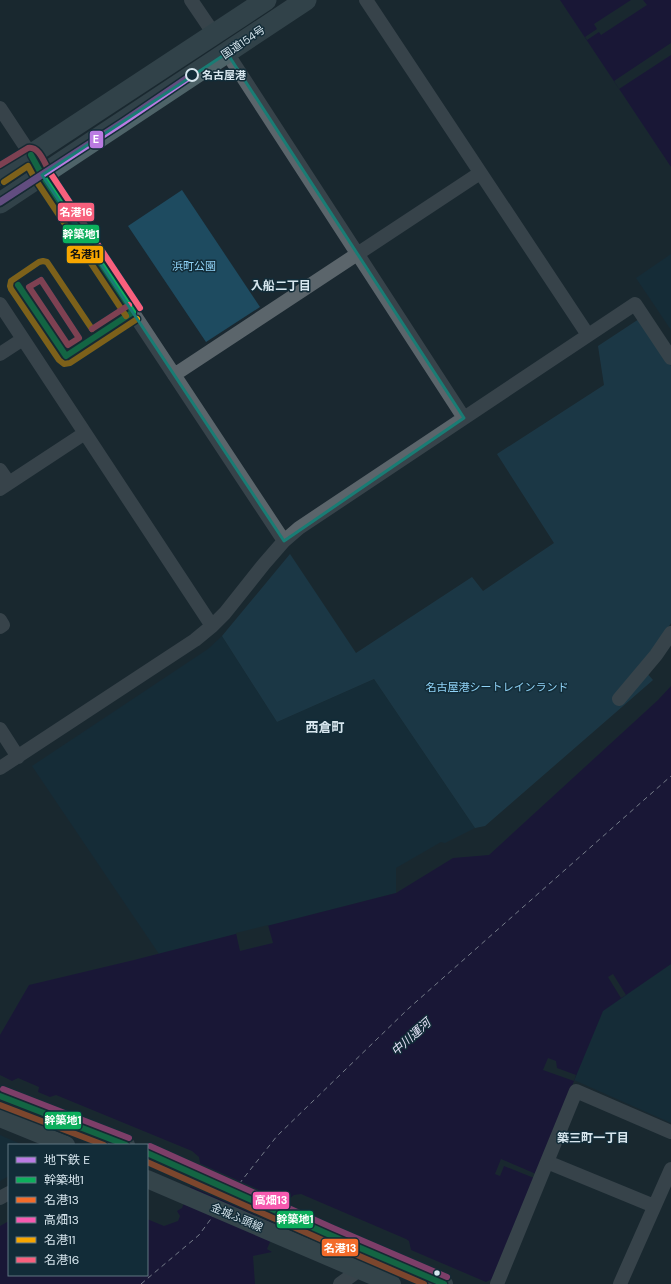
<svg xmlns="http://www.w3.org/2000/svg" width="671" height="1284" font-family="'DM Sans','Noto Sans JP',sans-serif">
<style>
.built{fill:#103140}
.green{fill:#1e4b60}
.water{fill:#19043f}
.pier{fill:#1a2830}
.lines{fill:none;stroke-linecap:round;stroke-linejoin:round}
.ferry{stroke:#e4e1f6;stroke-width:1;stroke-dasharray:5 4;stroke-linecap:butt}
.minor{stroke:#5b656b;stroke-width:14}
.major{stroke:#55666c;stroke-width:18}
.highway{stroke:#4e6368;stroke-width:21}
.bus-1-casing{stroke:#122c38;stroke-width:9}
.bus-2-casing{stroke:#122c38;stroke-width:9}
.bus-3-casing{stroke:#122c38;stroke-width:9}
.bus-4-casing{stroke:#122c38;stroke-width:9}
.bus-5-casing{stroke:#122c38;stroke-width:9}
.bus-1{stroke:#0daf5c;stroke-width:6}
.bus-2{stroke:#f36c2b;stroke-width:6}
.bus-3{stroke:#f75aaf;stroke-width:6}
.bus-4{stroke:#f7a600;stroke-width:6}
.bus-5{stroke:#f8607d;stroke-width:6}
.metro-1-casing{stroke:#122c38;stroke-width:10}
.metro-1{stroke:#ba7be2;stroke-width:7}
.marked{fill:none;stroke:#197c74;stroke-width:3;stroke-linejoin:round}
.stop-dot{fill:#122c38;stroke:#d7e6ee;stroke-width:2}
.bus-dot{fill:#d7e6ee;stroke:#122c38;stroke-width:1.5}
.labels{text-anchor:middle;dominant-baseline:central;stroke-width:3;stroke-linejoin:round;paint-order:stroke}
.street-label{font-size:11px;fill:#d7e6ee;stroke:#122c38}
.stop-label{font-size:11px;font-weight:bold;fill:#d7e6ee;stroke:#122c38;text-anchor:start}
.park-label{font-size:11px;fill:#90d3f7;stroke:#122c38}
.neighbourhood-label{font-size:12px;font-weight:bold;fill:#d7e6ee;stroke:#122c38}
.water-label{font-size:12px;font-style:italic;fill:#e4e1f6;stroke:#122c38}
.quarter-label{font-size:13px;font-weight:bold;fill:#d7e6ee;stroke:#122c38}
.line-badge{stroke:#122c38;stroke-width:1.5}
.badge-label{font-size:11px;text-anchor:middle;font-weight:bold;fill:#fff}
.pale-badge-label{font-size:11px;text-anchor:middle;font-weight:bold;fill:#111}
</style>
<rect width="100%" height="100%" fill="#1a2830"/>
<path class="built" d="M671,254V330L636,278Z
M222,636L277,722L374,679L475,828L445,843L441,842L396,868V893L159,954L32,766L208,649Z
M671,964V1123L574,1080L603,1010Z
M0,1135L23,1145H9V1176L0,1181Z"/>
<path class="green" d="M182,190L260,307L206,342L128,226Z
M639,319L671,366V623L657,645L645,671L653,680L485,826L475,828L374,679L277,722L222,636L290,554L356,653L472,577L483,591L554,543L497,454L604,385L598,346Z"/>
<path class="water" d="M560,0H671V167Z
M671,686V964L603,1011L492,1279L486,1282L411,1250L409,1241L406,1239L301,1194L294,1195L288,1200L267,1249L272,1252L253,1256L255,1284H0V1226L9,1221V1275H147V1219L164,1226L178,1221L180,1216L177,1211L182,1208L200,1163L199,1157L192,1151L56,1095L50,1097L38,1092L39,1087L18,1078L12,1081L0,1075V1035L29,985L134,960L396,893L453,858L489,855L658,700Z"/>
<path class="pier" d="M631,0H643L647,5L601,35L599,32L587,40L585,37L597,29L594,24Z
M671,43V55L619,89L614,81Z
M268,925L273,943L240,951L236,933Z
M613,974L626,995L621,998L608,977Z
M548,1058L556,1061L557,1068L576,1075L574,1081L543,1070Z
M501,1159L536,1174L534,1178L504,1166L500,1176L495,1174Z"/>
<g class="lines">
<path class="ferry" d="M239,1184L277,1136L408,1009L671,776
M141,1284L199,1235L213,1216"/>
<path class="minor" d="M191,0L214,34
M366,0L588,335
M227,53L464,418
M0,108L31,155L42,175L284,541
M0,304L212,626
M0,354L23,339
M174,375L480,173
M0,470L9,483
M0,489L85,433
M0,620L3,625L0,627
M619,699L656,655L671,633
M0,729L18,757
M0,768L195,640L212,626L225,613L264,564L284,541L299,528L635,304L671,358
M547,1162L654,1206
M0,1198L9,1193
M340,1284L359,1270L373,1254
M497,1284L576,1091L671,1132
M620,1284L671,1169"/>
<path class="major" d="M0,1096L126,1145
M0,1118L66,1145
M147,1153L330,1235L444,1284
M147,1179L392,1284"/>
<path class="highway" d="M0,175L266,0
M0,203L306,0"/>
<g class="bus-1-casing">
<path id="bus-1" d="M31,155L42,175L133,312
M0,203L42,175
M18,285L66,356L133,312
M0,1096L126,1145
M147,1153L330,1235L444,1284"/>
</g>
<g class="bus-2-casing">
<path id="bus-2" d="M0,1105L104,1145
M147,1162L327,1242L424,1284"/>
</g>
<g class="bus-3-casing">
<path id="bus-3" d="M3,1089L129,1138
M150,1146L333,1228L447,1277"/>
</g>
<g class="bus-4-casing">
<path id="bus-4" d="M4,182L28,166L35,179L126,316
M92,329L47,262L43,261L39,262L11,281L10,286L11,289L59,360L64,364L70,363L137,319"/>
</g>
<g class="bus-5-casing">
<path id="bus-5" d="M0,165L28,148C39,146 44,162 49,171L140,308
M41,280L79,338L68,345L29,287Z
M92,329L129,305"/>
</g>
<use href="#bus-1" class="bus-1"/>
<use href="#bus-2" class="bus-2"/>
<use href="#bus-3" class="bus-3"/>
<use href="#bus-4" class="bus-4"/>
<use href="#bus-5" class="bus-5"/>
<g class="metro-1-casing">
<path id="metro-1" d="M0,202L123,122L192,75"/>
</g>
<use href="#metro-1" class="metro-1"/>
</g>
<path d="M0 0H671V1284H0ZM227,53L464,418L284,541L42,175Z" fill="#1a2830" fill-opacity=".55" fill-rule="evenodd"/>
<path class="marked" d="M227,53L464,418L284,541L42,175Z"/>
<circle class="stop-dot" cx="192" cy="75" r="6"/>
<circle class="bus-dot" cx="437" cy="1273" r="3.5"/>
<g class="labels">
<g class="street-label">
<text transform="translate(243 42) rotate(-34)">国道154号</text>
<text transform="translate(237 1217) rotate(23)">金城ふ頭線</text>
</g>
<g class="stop-label">
<text x="202" y="75">名古屋港</text>
</g>
<g class="park-label">
<text x="194" y="266">浜町公園</text>
<text x="497" y="687">名古屋港シートレインランド</text>
</g>
<g class="neighbourhood-label">
<text x="281" y="286">入船二丁目</text>
<text x="593" y="1138">築三町一丁目</text>
</g>
<g class="water-label">
<text transform="translate(411 1037) rotate(-42)">中川運河</text>
</g>
<g class="quarter-label">
<text x="325" y="727">西倉町</text>
</g>
</g>
<g class="line-badge">
<rect x="89" y="130" width="15" height="19" rx="4" fill="#ba7be2"/>
<rect x="57" y="202" width="38" height="20" rx="4" fill="#f8607d"/>
<rect x="62" y="224" width="38" height="20" rx="4" fill="#0daf5c"/>
<rect x="66" y="245" width="38" height="19" rx="4" fill="#f7a600"/>
<rect x="44" y="1111" width="38" height="19" rx="4" fill="#0daf5c"/>
<rect x="252" y="1191" width="38" height="19" rx="4" fill="#f75aaf"/>
<rect x="276" y="1210" width="38" height="19" rx="4" fill="#0daf5c"/>
<rect x="321" y="1238" width="38" height="19" rx="4" fill="#f36c2b"/>
</g>
<g class="badge-label">
<text x="96" y="143">E</text>
<text x="76" y="216">名港16</text>
<text x="81" y="238">幹築地1</text>
<text x="63" y="1124">幹築地1</text>
<text x="271" y="1204">高畑13</text>
<text x="295" y="1223">幹築地1</text>
<text x="340" y="1252">名港13</text>
</g>
<g class="pale-badge-label">
<text x="85" y="258">名港11</text>
</g>
<rect x="8" y="1144" width="140" height="132" fill="#122c38" stroke="#617681"/>
<rect x="16" y="1157" width="20" height="6" fill="#ba7be2" stroke="#617681"/>
<text x="44" y="1164" font-size="12" fill="#d7e6ee">地下鉄 E</text>
<rect x="16" y="1177" width="20" height="6" fill="#0daf5c" stroke="#617681"/>
<text x="44" y="1184" font-size="12" fill="#d7e6ee">幹築地1</text>
<rect x="16" y="1197" width="20" height="6" fill="#f36c2b" stroke="#617681"/>
<text x="44" y="1204" font-size="12" fill="#d7e6ee">名港13</text>
<rect x="16" y="1217" width="20" height="6" fill="#f75aaf" stroke="#617681"/>
<text x="44" y="1224" font-size="12" fill="#d7e6ee">高畑13</text>
<rect x="16" y="1237" width="20" height="6" fill="#f7a600" stroke="#617681"/>
<text x="44" y="1244" font-size="12" fill="#d7e6ee">名港11</text>
<rect x="16" y="1257" width="20" height="6" fill="#f8607d" stroke="#617681"/>
<text x="44" y="1264" font-size="12" fill="#d7e6ee">名港16</text>
</svg>
